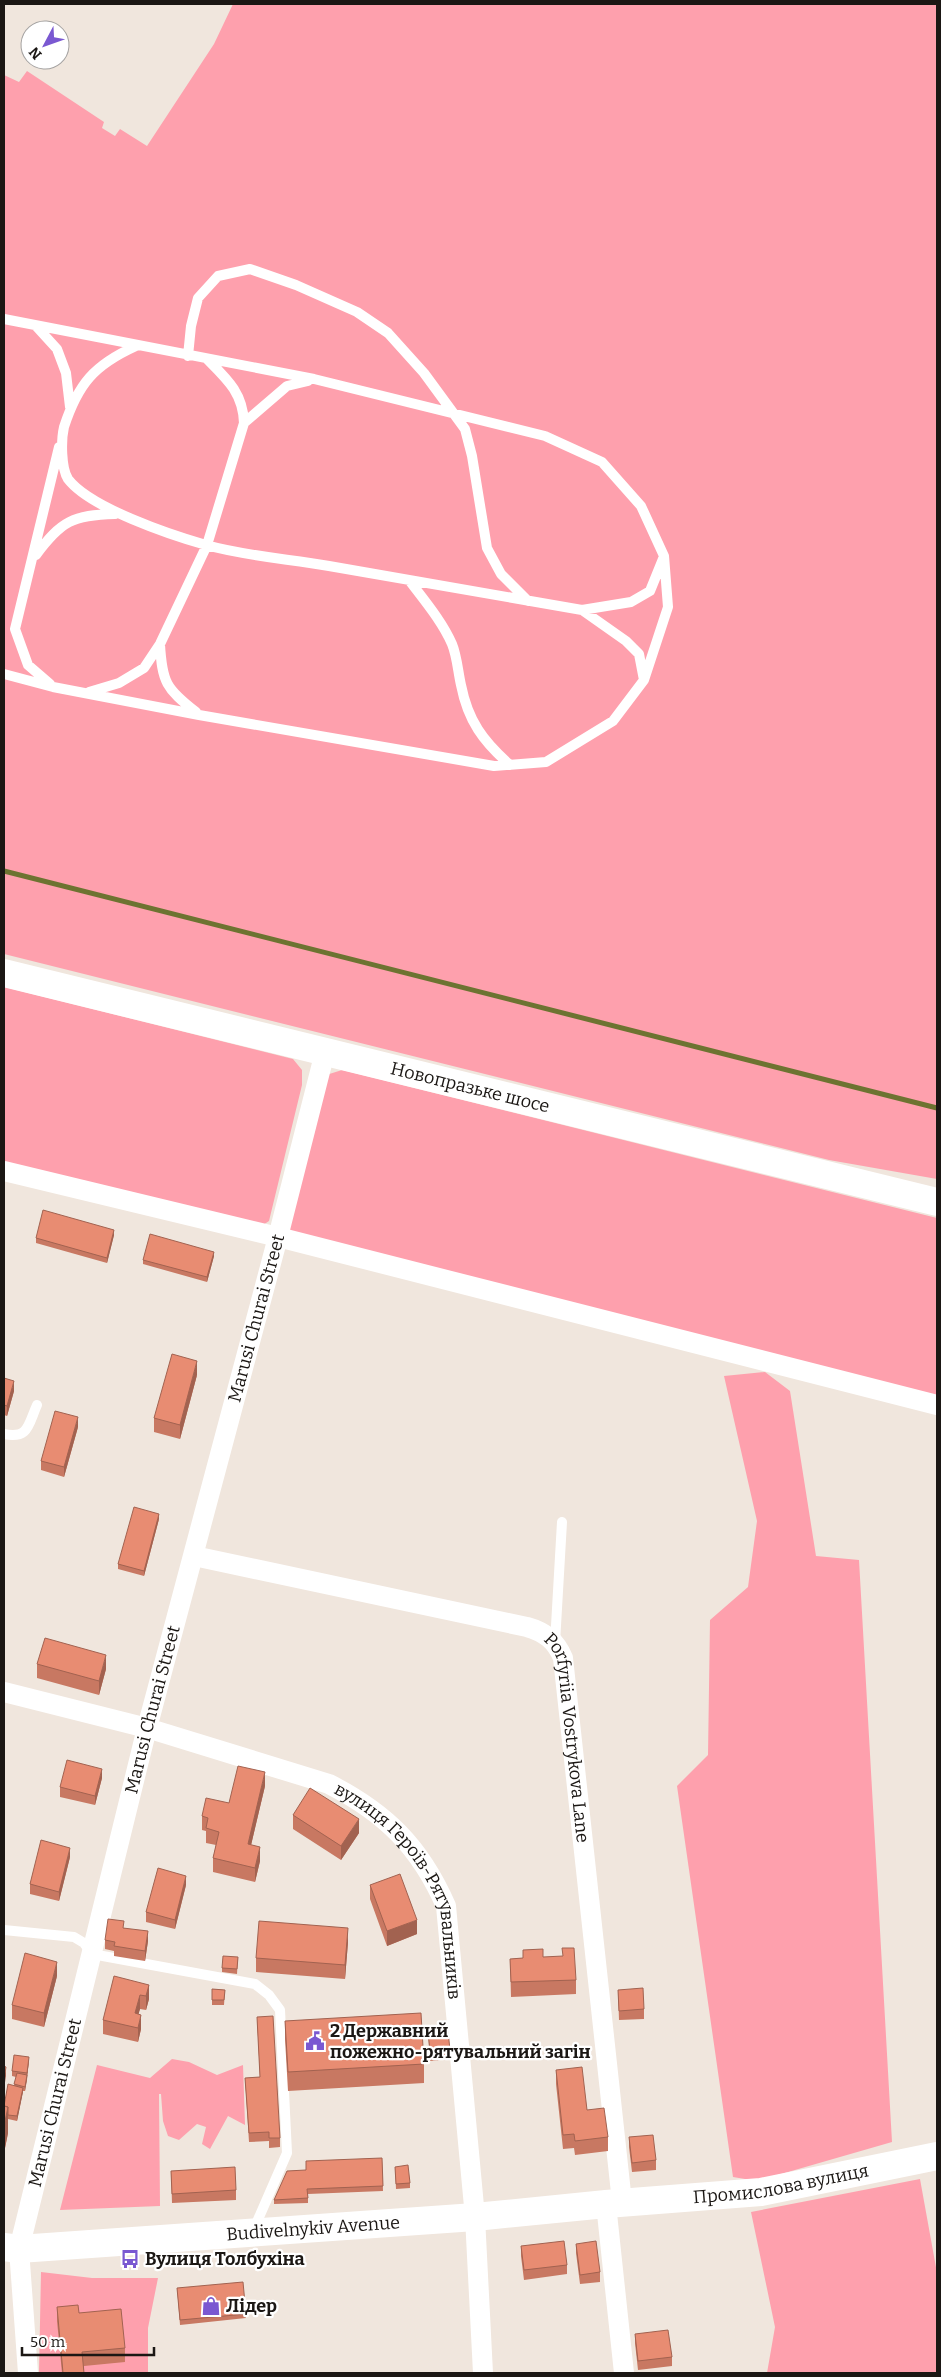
<svg xmlns="http://www.w3.org/2000/svg" width="941" height="2377" font-family="Bitter,serif">
<style>
.green{fill:#fea0ad}
.lines{fill:none;stroke-linecap:round;stroke-linejoin:round}
.stream{stroke:#6d7331;stroke-width:5}
.lane{stroke:#fff;stroke-width:10}
.street{stroke:#fff;stroke-width:20}
.secondary{stroke:#fff;stroke-width:28}
.wall{fill:#c87862}
.shaded-wall{fill:#a26250}
.building{fill:#e88c72;stroke:#a26250}
.labels{text-anchor:middle;dominant-baseline:central;stroke-width:4.5;stroke-linejoin:round;paint-order:stroke}
.street-label{font-size:18px;fill:#1b1714;stroke:#fff}
.poi-label{font-size:18px;font-weight:bold;fill:#1b1714;stroke:#fff;text-anchor:start}
</style>
<rect width="100%" height="100%" fill="#f0e6dd"/>
<path class="green" d="M233,4H937V1179L829,1160L4,954V75L19,82L27,71L104,122L102,128L115,136L120,129L147,146L214,44Z
M4,987L293,1059L302,1070V1085L269,1221L257,1229L4,1166Z
M342,1070L937,1218V1400L286,1232L323,1076Z
M765,1372L790,1391L816,1556L859,1560L892,2142L757,2181L733,2177L677,1786L708,1755L710,1620L748,1587L757,1521L724,1376Z
M172,2059L189,2062L217,2075L243,2065L245,2125L228,2116L210,2149L202,2144L206,2127L197,2124L179,2140L168,2136L163,2121L161,2094H159L160,2206L60,2210L97,2065L150,2078Z
M920,2179L937,2273V2373H767L775,2327L751,2212Z
M41,2272L92,2278H158L148,2328V2373H39Z"/>
<g class="lines">
<path class="stream" d="M4,871L937,1108"/>
<path class="lane" d="M4,319L314,379L545,436L602,462L641,506L664,556L668,607L644,680L613,721L546,762L494,766L199,715L53,687L4,674
M36,326L57,349L66,373L70,407
M136,346C94,365 78,384 64,427C61,440 61,468 68,479C90,508 171,535 206,545C245,556 289,559 329,566C413,581 497,596 582,610L631,602L650,591L663,559
M188,356L191,326L198,298L218,276L250,269L296,285L357,312L388,333L424,373L465,429L472,456L487,548L501,574L528,601
M207,359C227,379 243,393 244,423
M36,555C61,521 73,515 115,514
M409,580C424,600 442,621 452,644C457,656 458,672 461,685C468,721 483,741 510,765
M582,610L626,641L639,654L644,680
M160,644C162,682 166,689 196,712
M50,684L28,665L15,629L59,447
M89,692L119,683L144,668L160,644L207,545L244,423L287,386L308,381
M4,1434C29,1439 28,1425 37,1405
M555,1643L562,1522
M4,1930L74,1937L84,1943L92,1954L255,1984L269,1995L280,2010L287,2153L253,2231"/>
<g class="street">
<path d="M4,1171L278,1237L937,1405"/>
<path id="s1" d="M194,1556L527,1627C545,1632 556,1641 563,1658L622,2202"/>
<path id="s2" d="M4,1692L147,1728L329,1784C386,1813 420,1847 446,1906L475,2217L483,2373"/>
<path d="M606,2204L624,2373"/>
<path id="s3" d="M28,2373L19,2249L147,1728L278,1237L325,1052"/>
</g>
<g class="secondary">
<path id="s4" d="M4,973L937,1202"/>
<path id="s5" d="M4,2247L19,2249L475,2217L606,2204L761,2192L937,2156"/>
</g>
</g>
<path class="wall" d="M114,1235L107,1263L36,1243V1238Z
M214,1256L207,1282L143,1264V1260Z
M197,1375L180,1439L154,1432V1418Z
M4,1378L14,1391L7,1416L4,1415Z
M78,1427L64,1477L41,1470V1461Z
M159,1519L144,1576L118,1569V1564Z
M37,1664L106,1669L99,1695L37,1678Z
M102,1778L95,1805L60,1797V1787Z
M265,1786L251,1845L260,1861L255,1882L213,1872V1858L216,1845L206,1843V1831L202,1830V1816Z
M293,1815L359,1833L341,1860L293,1829Z
M70,1857L59,1901L30,1894V1884Z
M186,1885L175,1929L146,1922V1912Z
M370,1885L417,1934L387,1946L370,1899Z
M124,1928L148,1941L145,1961L114,1956V1951L105,1949V1940Z
M348,1942L345,1979L256,1972V1958Z
M523,1950L543,1957L576,1980V1994L511,1997L510,1959L523,1958Z
M238,1957L237,1974L222,1972V1968Z
M57,1976L44,2027L12,2019V2005Z
M149,1985V1999L146,2010L140,2009L138,2014L141,2029L138,2042L103,2034V2020Z
M212,1989L225,1990L224,2005H212Z
M618,1990L644,2009V2019L619,2020Z
M257,2017L280,2138V2147L269,2148V2141L249,2142L245,2078L260,2077Z
M285,2021L424,2064V2083L288,2091L285,2039Z
M428,2032L450,2050V2059L430,2061Z
M29,2062L25,2091H23L17,2121L8,2119V2133L4,2153V2106L14,2086L16,2077L12,2076V2071Z
M556,2070L608,2137V2151L575,2155L574,2148L563,2149L556,2084Z
M629,2137L656,2160V2170L632,2172L629,2147Z
M382,2158L383,2191L308,2194V2203L274,2204V2200L306,2170Z
M395,2167L410,2183V2188L396,2189Z
M171,2171L236,2190V2200L172,2203Z
M576,2244L600,2272V2282L580,2284L576,2253Z
M521,2246L567,2265V2274L524,2280L521,2256Z
M177,2288L246,2314V2318L180,2325Z
M57,2307L79,2313L125,2348V2362L84,2366V2373H62L57,2321Z
M635,2334L672,2357V2366L638,2370L635,2343Z"/>
<path class="shaded-wall" d="M114,1230V1235L107,1263V1258Z
M214,1252V1256L207,1282V1277Z
M197,1361V1375L180,1439V1425Z
M14,1381V1391L7,1416V1406Z
M78,1417V1427L64,1477V1467Z
M159,1514V1519L144,1576V1571Z
M106,1655V1669L99,1695V1681Z
M102,1769V1778L95,1805V1796Z
M265,1772V1786L248,1858V1844Z
M359,1819V1833L341,1860V1846Z
M260,1847V1861L255,1882V1868Z
M70,1848V1857L59,1901V1892Z
M186,1876V1885L175,1929V1920Z
M417,1920V1934L387,1946V1931Z
M348,1928V1942L345,1979V1965Z
M148,1931V1941L145,1961V1951Z
M57,1962V1976L44,2027V2013Z
M149,1985V1999L146,2010V1996Z
M140,1995V2009L135,2027V2013Z
M141,2015V2029L138,2042V2028Z
M29,2057L27,2080L25,2091V2087Z
M6,2067V2076L4,2089V2079Z
M23,2088V2092L17,2121V2116Z
M8,2107V2133L4,2153V2126Z"/>
<path class="building" d="M43,1210L114,1230L107,1258L36,1238Z
M150,1234L214,1252L207,1277L143,1260Z
M172,1354L197,1361L180,1425L154,1418Z
M4,1378L14,1381L7,1406L4,1405Z
M55,1411L78,1417L64,1467L41,1461Z
M134,1507L159,1514L144,1571L118,1564Z
M45,1638L106,1655L99,1681L37,1664Z
M67,1760L102,1769L95,1796L60,1787Z
M238,1766L265,1772L248,1844L260,1847L255,1868L213,1858L219,1832L206,1828L208,1818L202,1816L206,1798L229,1803Z
M310,1788L359,1819L341,1846L293,1815Z
M41,1840L70,1848L59,1892L30,1884Z
M158,1868L186,1876L175,1920L146,1912Z
M400,1874L417,1920L387,1931L370,1885Z
M108,1919L124,1921L123,1928L148,1931L145,1951L114,1946L115,1942L105,1940Z
M259,1921L348,1928L345,1965L256,1958Z
M562,1948H574L576,1980L511,1982L510,1959L523,1958V1950L543,1949V1957L563,1956Z
M25,1953L57,1962L44,2013L12,2005Z
M223,1956L238,1957L237,1969L222,1968Z
M114,1976L149,1985L146,1996L140,1995L135,2013L141,2015L138,2028L103,2020Z
M643,1988L644,2009L619,2011L618,1990Z
M212,1989L225,1990L224,2000H212Z
M421,2013L424,2064L288,2072L285,2021Z
M273,2016L280,2138H269V2132L249,2133L245,2078L260,2077L257,2017Z
M448,2031L450,2050L430,2051L428,2032Z
M14,2055L29,2057L27,2073L12,2071Z
M4,2066L6,2067L4,2079Z
M582,2067L587,2110L604,2108L608,2137L575,2141L574,2134L563,2135L556,2070Z
M17,2073L27,2075L25,2087L14,2084Z
M8,2084L23,2088L17,2116L8,2115V2107L4,2106Z
M4,2106L8,2107L4,2126Z
M653,2135L656,2160L632,2163L629,2137Z
M382,2158L383,2186L307,2189L308,2198L274,2200L287,2171L306,2170V2161Z
M408,2165L410,2183L396,2184L395,2167Z
M235,2167L236,2190L172,2194L171,2171Z
M564,2241L567,2265L524,2270L521,2246Z
M596,2241L600,2272L580,2275L576,2244Z
M243,2282L246,2314L180,2320L177,2288Z
M78,2305L79,2313L121,2309L125,2348L82,2352L84,2373H63L57,2307Z
M668,2330L672,2357L638,2361L635,2334Z"/>
<defs>
<g id="civic-bare" transform="scale(1.5)"><path d="M-.6-6.5H3V-4.5H.6V-3L4-1V1h2V6H-6V1h2V-1L-.6-3ZM-1.2 2.5V6h2.4V2.5Z" fill="#7a58d1" stroke="#fff" stroke-width="2.5" paint-order="stroke"/></g>
<g id="bus-bare" transform="scale(1.5)"><path d="M-5-6H5V4H4V6H2V4H-2V6H-4V4H-5ZM-3.5-4V0h7V-4ZM-3.5 1.2v1.5H-2V1.2ZM2 1.2v1.5H3.5V1.2Z" fill="#7a58d1" stroke="#fff" stroke-width="2.5" paint-order="stroke"/></g>
<g id="shop-bare" transform="scale(1.5)"><path d="M-5-2.5h2.3a2.7 3.5 0 0 1 5.4 0H5L5.5 6h-11ZM-1.5-2.5h3a1.5 2.3 0 0 0-3 0Z" fill="#7a58d1" stroke="#fff" stroke-width="2.5" paint-order="stroke"/></g>
</defs>
<g fill-rule="evenodd">
<use href="#civic-bare" x="315" y="2041"/>
<use href="#bus-bare" x="130" y="2259"/>
<use href="#shop-bare" x="211" y="2306"/>
</g>
<g class="labels">
<g class="street-label">
<text stroke="none"><textPath href="#s4" startOffset="480">Новопразьке шосе</textPath></text>
<text stroke="none"><textPath href="#s3" startOffset="1085">Marusi Churai Street</textPath></text>
<text stroke="none"><textPath href="#s3" startOffset="680">Marusi Churai Street</textPath></text>
<text stroke="none"><textPath href="#s1" startOffset="469">Porfyriia Vostrykova Lane</textPath></text>
<text stroke="none"><textPath href="#s2" startOffset="475">вулиця Героїв-Рятувальників</textPath></text>
<text stroke="none"><textPath href="#s3" startOffset="275">Marusi Churai Street</textPath></text>
<text stroke="none"><textPath href="#s5" startOffset="780">Промислова вулиця</textPath></text>
<text stroke="none"><textPath href="#s5" startOffset="310">Budivelnykiv Avenue</textPath></text>
</g>
<g class="poi-label">
<text x="330" y="2031">2 Державний<tspan x="330" dy="21">пожежно-рятувальний загін</tspan></text>
<text x="145" y="2259">Вулиця Толбухіна</text>
<text x="226" y="2306">Лідер</text>
</g>
</g>
<rect width="941" height="2377" fill="none" stroke="#1b1714" stroke-width="10"/>
<g transform="translate(45 45) rotate(229)"><circle r="24" fill="#ffffff" stroke="#a4a2a1"/>
<path d="M0-4L9 19L0 12L-9 19Z" fill="#7a58d1"/>
<text y="-8" font-size="14" font-weight="bold" text-anchor="middle" fill="#1b1714">N</text>
</g>
<path d="M22 2347v8h132v-8" fill="none" stroke="#1b1714" stroke-width="2.5"/>
<text x="30" y="2347" font-size="15" fill="#1b1714" stroke="#ffffff" stroke-width="4" paint-order="stroke">50 m</text>
</svg>
